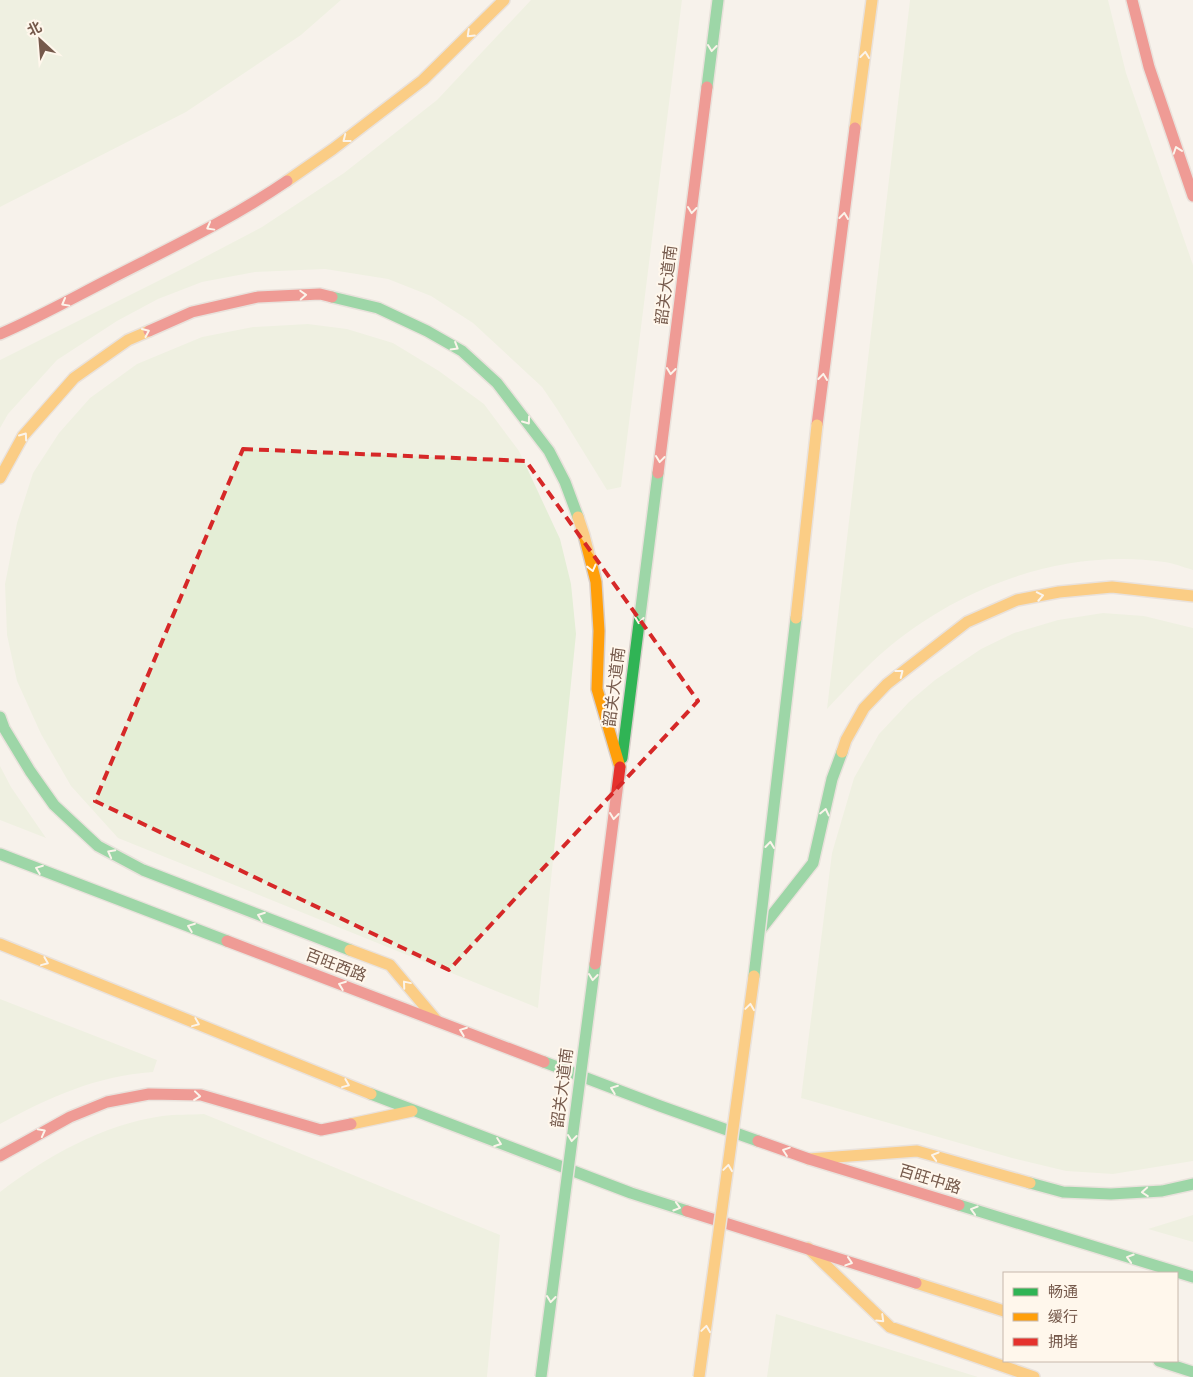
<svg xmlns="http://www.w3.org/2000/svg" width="1193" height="1377" font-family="'Fira Sans Condensed','Noto Sans SC',sans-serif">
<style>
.green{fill:#e4eed6}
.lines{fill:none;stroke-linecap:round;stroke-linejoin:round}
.fast-casing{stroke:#d8cfca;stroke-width:14}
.slow-casing{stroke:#d8cfca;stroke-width:14}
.jam-casing{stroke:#d8cfca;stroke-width:14}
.fast{stroke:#30b455;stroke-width:11}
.slow{stroke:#ff9f0a;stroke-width:11}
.jam{stroke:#e5322d;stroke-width:11}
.fast-bridge-casing{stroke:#d8cfca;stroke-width:14;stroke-linecap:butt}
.slow-bridge-casing{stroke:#d8cfca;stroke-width:14;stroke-linecap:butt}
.jam-bridge-casing{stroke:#d8cfca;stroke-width:14;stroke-linecap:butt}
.fast-bridge{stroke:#30b455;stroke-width:11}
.slow-bridge{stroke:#ff9f0a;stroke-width:11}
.jam-bridge{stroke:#e5322d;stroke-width:11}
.oneway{stroke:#fff7ec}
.marked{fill:none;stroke:#d62828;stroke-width:4;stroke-dasharray:10 6;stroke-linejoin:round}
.labels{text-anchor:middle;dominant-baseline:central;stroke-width:4;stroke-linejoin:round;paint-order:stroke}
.street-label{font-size:16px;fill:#75594b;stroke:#fff7ec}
</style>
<rect width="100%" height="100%" fill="#f7f2eb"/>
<path class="green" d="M0,0H341L301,35L186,112L0,207Z
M531,0H682L621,487L607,490L557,409L542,387L473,323L431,296L388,279L325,269L255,272L202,282L158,299L117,321L57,360L8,414L0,428V360L186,267L262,227L344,173L437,100Z
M910,0H1108L1126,73L1193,265V570C1183,567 1173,563 1164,562C1066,548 964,585 889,647C866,666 847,688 827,709Z
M308,324L347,329L393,343L439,371L484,404L519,451L560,539L571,584L576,634L538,1008L118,838L71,786L41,734L17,681L7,635L5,584L17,523L33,473L59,433L90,398L137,364L202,337L253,327Z
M1103,613L1144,616L1193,628V1161L1113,1174L1066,1171L1012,1158L801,1098L832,853L854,778L879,734L909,702L935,680L981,649L1014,633L1058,620Z
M0,766L11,787L46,838L0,820Z
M0,999L157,1060L153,1072C96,1076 50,1097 0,1124Z
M204,1114L500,1235L487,1377H0V1192C47,1156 102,1125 162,1116C175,1114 190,1115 204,1114Z
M1193,1215V1242L1148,1229Z
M776,1314L978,1377H767Z"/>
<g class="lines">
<g class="fast-casing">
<path id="fast" d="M707,87L718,0
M332,297L378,308L427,331L462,351L497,383L549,451L565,482L578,517
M0,717L4,728L30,771L54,805L98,846L143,870L350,950
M622,758L658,473
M0,854L227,941
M761,929L813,863L832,779L842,752
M544,1062L660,1106L758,1141
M371,1094L631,1193L687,1211
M1030,1183L1063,1192L1111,1194L1162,1191L1193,1184
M959,1205L1193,1277
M1159,1361L1193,1372"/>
</g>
<g class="slow-casing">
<path id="slow" d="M855,128L872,0
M287,181L333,149L423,80L504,0
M0,478L23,436L74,378L128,340L149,331
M578,517L584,535L596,582L599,631L597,689L620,767
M842,752L846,740L864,708L887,684L967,622L1017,600L1059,592L1112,587L1193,596
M0,944L371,1094
M350,950L390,965L437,1021
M351,1124L412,1111
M809,1159L917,1151L1030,1183
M808,1248L890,1327L1034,1377
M916,1283L1004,1311"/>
</g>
<g class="jam-casing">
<path id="jam" d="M1132,0L1149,67L1193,196
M149,331L192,312L258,297L320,294L332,297
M0,334C37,318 71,299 106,281C168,249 230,220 287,181
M817,425L855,128
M658,473L707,87
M227,941L544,1062
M758,1141L809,1159L959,1205
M0,1156L70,1117L107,1102L149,1094L201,1095L321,1130L351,1124
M687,1211L916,1283"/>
</g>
<use href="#fast" class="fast"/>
<use href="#slow" class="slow"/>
<use href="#jam" class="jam"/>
<g class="fast-bridge-casing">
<path id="fast-bridge" d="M754,976L796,618
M541,1377L595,964"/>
</g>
<g class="slow-bridge-casing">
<path id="slow-bridge" d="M796,618L817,425
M699,1377L754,976"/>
</g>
<g class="jam-bridge-casing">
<path id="jam-bridge" d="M595,964L620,767"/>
</g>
<use href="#fast-bridge" class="fast-bridge"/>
<use href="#slow-bridge" class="slow-bridge"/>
<use href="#jam-bridge" class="jam-bridge"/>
</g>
<defs><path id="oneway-chevron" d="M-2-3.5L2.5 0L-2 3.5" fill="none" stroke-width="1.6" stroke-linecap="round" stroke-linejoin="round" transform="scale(1.25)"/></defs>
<g class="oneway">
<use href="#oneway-chevron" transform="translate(470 34) rotate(136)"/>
<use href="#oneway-chevron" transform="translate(712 48) rotate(97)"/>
<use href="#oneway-chevron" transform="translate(865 55) rotate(-83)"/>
<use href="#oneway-chevron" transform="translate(346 139) rotate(142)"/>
<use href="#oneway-chevron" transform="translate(1177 150) rotate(-109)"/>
<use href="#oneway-chevron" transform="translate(692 210) rotate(97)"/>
<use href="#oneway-chevron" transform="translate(844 216) rotate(-83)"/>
<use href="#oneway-chevron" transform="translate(210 227) rotate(151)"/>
<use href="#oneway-chevron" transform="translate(303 295) rotate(-3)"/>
<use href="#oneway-chevron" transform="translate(65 303) rotate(151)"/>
<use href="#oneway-chevron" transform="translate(146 332) rotate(-24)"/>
<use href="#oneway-chevron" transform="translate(455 347) rotate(31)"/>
<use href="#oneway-chevron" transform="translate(671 371) rotate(97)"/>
<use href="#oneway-chevron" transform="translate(823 377) rotate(-83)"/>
<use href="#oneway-chevron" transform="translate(527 421) rotate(54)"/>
<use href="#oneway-chevron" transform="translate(24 436) rotate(-55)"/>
<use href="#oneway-chevron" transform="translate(660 459) rotate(97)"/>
<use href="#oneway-chevron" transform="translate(592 568) rotate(76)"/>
<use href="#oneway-chevron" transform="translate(1040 596) rotate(-11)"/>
<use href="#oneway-chevron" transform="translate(639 620) rotate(97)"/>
<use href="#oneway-chevron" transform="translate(900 673) rotate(-38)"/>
<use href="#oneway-chevron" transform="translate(825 812) rotate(-77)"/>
<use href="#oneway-chevron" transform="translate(614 816) rotate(97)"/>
<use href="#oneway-chevron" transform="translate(770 845) rotate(-84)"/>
<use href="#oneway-chevron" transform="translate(111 853) rotate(-152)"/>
<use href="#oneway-chevron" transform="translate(39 869) rotate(-159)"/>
<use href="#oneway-chevron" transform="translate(261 916) rotate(-160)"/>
<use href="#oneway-chevron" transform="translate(191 927) rotate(-159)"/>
<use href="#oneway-chevron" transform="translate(45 962) rotate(22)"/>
<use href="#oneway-chevron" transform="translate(593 977) rotate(97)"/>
<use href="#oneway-chevron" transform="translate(406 984) rotate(-130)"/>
<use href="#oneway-chevron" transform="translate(342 985) rotate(-159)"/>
<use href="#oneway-chevron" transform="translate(750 1007) rotate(-82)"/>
<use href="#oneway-chevron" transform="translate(196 1023) rotate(22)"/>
<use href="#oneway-chevron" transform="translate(463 1031) rotate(-159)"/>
<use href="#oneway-chevron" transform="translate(346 1084) rotate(22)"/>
<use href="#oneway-chevron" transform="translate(614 1089) rotate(-159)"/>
<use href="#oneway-chevron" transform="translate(197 1096) rotate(6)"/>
<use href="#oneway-chevron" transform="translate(42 1132) rotate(-28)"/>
<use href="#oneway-chevron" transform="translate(572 1138) rotate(97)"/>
<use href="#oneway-chevron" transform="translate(498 1143) rotate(20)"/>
<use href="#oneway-chevron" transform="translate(786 1151) rotate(-161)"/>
<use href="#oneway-chevron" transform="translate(935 1156) rotate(-164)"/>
<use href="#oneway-chevron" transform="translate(728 1168) rotate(-82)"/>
<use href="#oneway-chevron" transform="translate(1145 1192) rotate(176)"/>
<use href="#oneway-chevron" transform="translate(677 1207) rotate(17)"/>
<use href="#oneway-chevron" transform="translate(974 1210) rotate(-163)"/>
<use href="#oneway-chevron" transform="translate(1130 1258) rotate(-163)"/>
<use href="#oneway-chevron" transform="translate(849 1262) rotate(18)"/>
<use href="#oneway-chevron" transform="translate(551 1299) rotate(97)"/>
<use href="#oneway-chevron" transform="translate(881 1319) rotate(44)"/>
<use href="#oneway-chevron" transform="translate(706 1329) rotate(-82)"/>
</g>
<path d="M0 0H1193V1377H0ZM243,449L526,461L698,701L449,970L95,801Z" fill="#f7f2eb" fill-opacity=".55" fill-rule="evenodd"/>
<path class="marked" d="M243,449L526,461L698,701L449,970L95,801Z"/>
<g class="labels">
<g class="street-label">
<text transform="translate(666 285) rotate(-83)">韶关大道南</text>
<text transform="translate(614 687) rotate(-83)">韶关大道南</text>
<text transform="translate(336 965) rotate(21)">百旺西路</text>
<text transform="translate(562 1088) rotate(-83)">韶关大道南</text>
<text transform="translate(930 1179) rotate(17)">百旺中路</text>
</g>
</g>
<rect x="1003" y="1272" width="175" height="90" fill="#fff7ec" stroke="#c8b8ac"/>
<rect x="1013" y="1288" width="25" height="8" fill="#30b455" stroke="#c8b8ac"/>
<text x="1048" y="1297" font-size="15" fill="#75594b">畅通</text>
<rect x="1013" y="1313" width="25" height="8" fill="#ff9f0a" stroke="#c8b8ac"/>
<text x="1048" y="1322" font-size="15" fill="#75594b">缓行</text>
<rect x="1013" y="1338" width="25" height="8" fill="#e5322d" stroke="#c8b8ac"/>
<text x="1048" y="1347" font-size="15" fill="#75594b">拥堵</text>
<g transform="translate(40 40) rotate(334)" stroke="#fff7ec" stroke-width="4" paint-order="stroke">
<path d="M0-4L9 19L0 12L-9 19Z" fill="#75594b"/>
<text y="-8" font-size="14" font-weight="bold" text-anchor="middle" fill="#75594b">北</text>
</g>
</svg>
